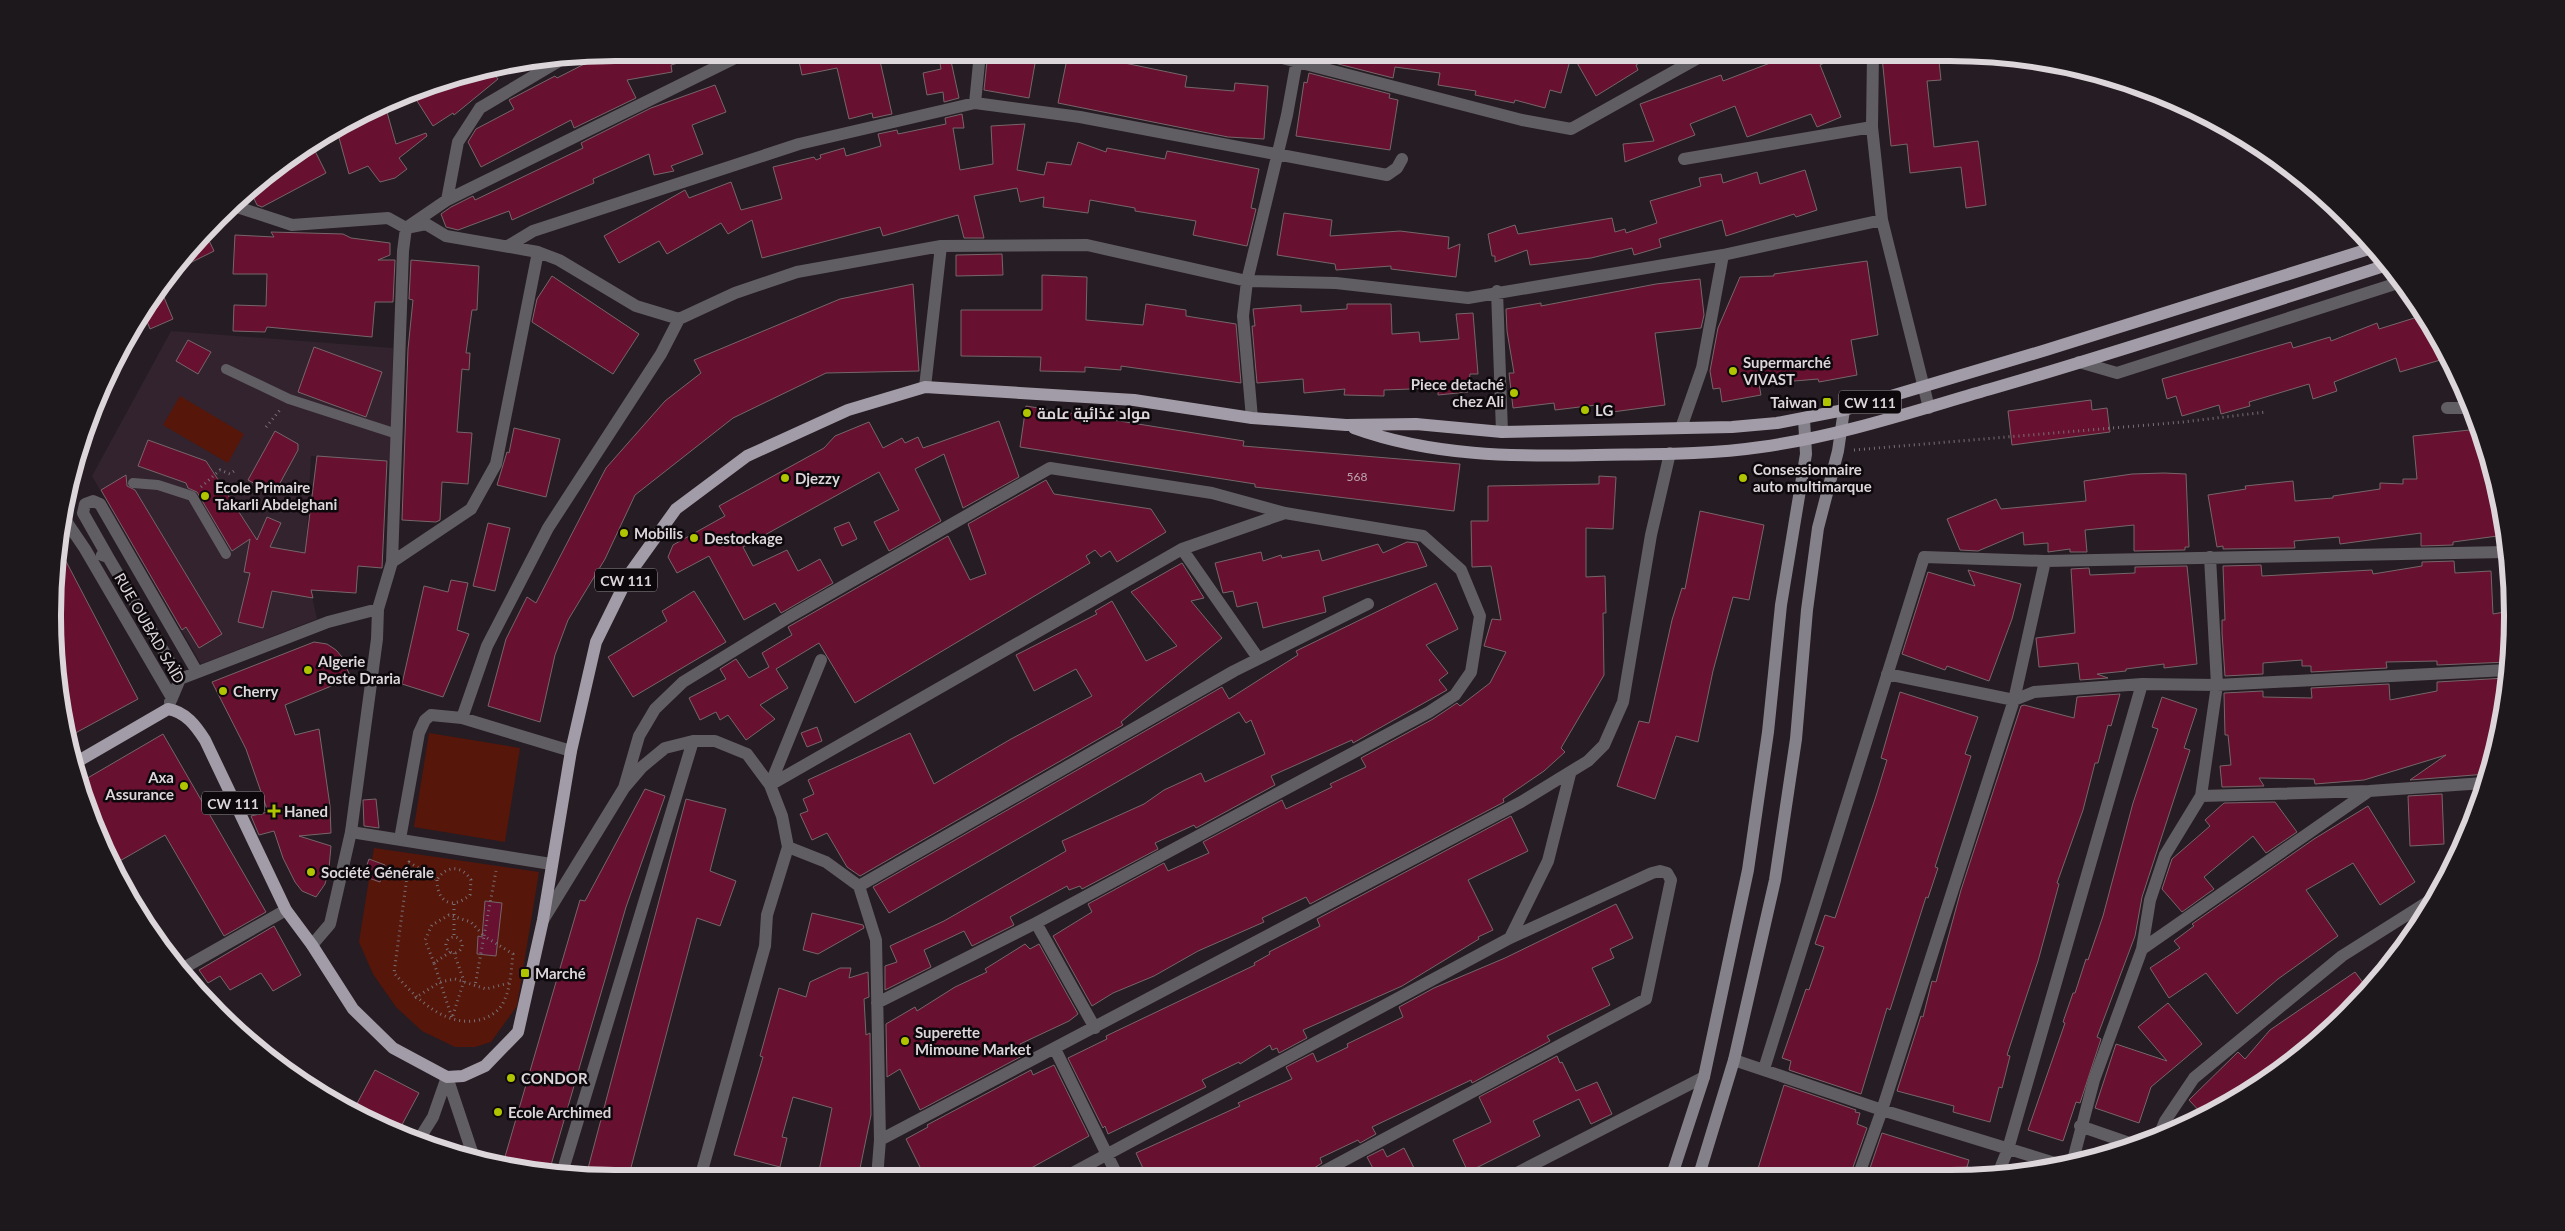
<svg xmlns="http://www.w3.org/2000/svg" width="2565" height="1231" font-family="Lato,Cairo,sans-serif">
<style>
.built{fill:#32232e}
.green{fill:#57160a}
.building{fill:#671030;stroke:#766669}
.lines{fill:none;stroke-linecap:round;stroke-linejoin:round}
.path{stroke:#797076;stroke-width:3;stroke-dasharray:1 4;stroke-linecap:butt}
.service{stroke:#605d63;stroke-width:10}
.pedestrian{stroke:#605d63;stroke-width:12}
.minor{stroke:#605d63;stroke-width:12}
.secondary{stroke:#85818a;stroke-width:12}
.primary{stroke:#a29ca8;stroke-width:12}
.poi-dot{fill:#b0c500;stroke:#0c080b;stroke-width:2}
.labels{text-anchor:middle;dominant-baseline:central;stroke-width:5;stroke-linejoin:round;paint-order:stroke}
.number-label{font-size:12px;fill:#bfa4b0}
.shield{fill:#0c080b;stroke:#9e989c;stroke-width:1}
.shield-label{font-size:14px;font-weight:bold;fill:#dcd5da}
.poi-label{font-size:15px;font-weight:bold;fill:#dcd5da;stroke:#0c080b;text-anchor:start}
.street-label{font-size:15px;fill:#dcd5da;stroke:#0c080b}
.rim{fill:none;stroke:#dcd5da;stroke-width:6}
</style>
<rect width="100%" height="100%" fill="#261c23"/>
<path class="built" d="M171,331L393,348L392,461L311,456L305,565L317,619L201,664L92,476Z"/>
<path class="green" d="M180,396L244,434L228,463L163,425Z
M429,733L520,748L505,842L414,827Z
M374,848L539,872L517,1006L491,1042L475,1047H455L422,1031L396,1007L373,974L359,942Z"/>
<path class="building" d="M616,52H700V57L671,65L672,72L627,80L636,98L574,128L571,120L481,167L468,142L476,129L514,109L509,100L555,76L557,78L604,54Z
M797,52H878L892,114L873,118L872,113L849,119L837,68L802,75Z
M988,52H1037L1029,98L984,90Z
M1081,52H1112L1110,60L1187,76L1185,87L1234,91L1235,83L1268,86L1264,139L1228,137L1058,103L1068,54L1080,56Z
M1312,52H1486L1527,61L1529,54L1540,57L1541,52H1554L1571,57L1561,93L1550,90L1545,108L1515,100L1514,103L1475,95L1476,91L1438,85L1440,73L1395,67L1393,78L1311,57Z
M1590,52H1658L1636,65L1638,70L1596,96L1576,61Z
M1799,52H1848L1820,65L1841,117L1817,127L1811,114L1747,137L1735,106L1690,124L1695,135L1625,162L1623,144L1654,141L1640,104L1721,75L1723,81Z
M1938,52L1941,80L1927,81L1934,147L1978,141L1986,205L1966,208L1961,167L1910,173L1907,144L1891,146L1882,57Z
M951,61L959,98L944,102L943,92L927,95L923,73L941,69L940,63Z
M489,68L498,79L454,115L453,113L433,126L412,93L434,82Z
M1309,73L1390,94L1389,98L1398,100L1390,150L1296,136L1304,82L1307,83Z
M715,85L726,112L692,125L703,154L671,166L674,171L654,175L649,154L593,179L594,183L512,220L509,211L458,230L446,227L441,214L451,207L473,196L475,200L583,148L581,143L651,108Z
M385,105L396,144L426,133L427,136L399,158L407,169L395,178L380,182L368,166L349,174L336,127Z
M962,114L964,128H953L960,170L993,164L991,126L1025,124L1017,170L1044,175L1047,162L1071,165L1078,142L1106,152L1107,148L1165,159L1167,151L1259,169L1251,208L1256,209L1247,246L1193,235L1196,221L1135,211V208L1090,200L1088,213L1043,207L1044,197L1020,202L1017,188L974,196L984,238H964L958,215L883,236L880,227L762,258L752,220L728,234L721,223L667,254L659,241L619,263L604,236L685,190L689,198L731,182L741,210L782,199L773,167L814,157L816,160L821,158L820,155L844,148L846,156L881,146L878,134L897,130L898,134L946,124L945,118Z
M311,143L326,173L262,207L257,205L250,190L273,169Z
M1805,170L1817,210L1796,217L1794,214L1726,236L1722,220L1659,239L1661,247L1634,255L1632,248L1591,258L1530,265L1527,250L1495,262V256H1492L1488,234L1515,225L1518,234L1612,218L1615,232L1625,229L1626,233L1657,223L1650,201L1701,186L1699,178L1721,174L1723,183L1757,172L1760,184Z
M1284,213L1332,220L1330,236L1400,231L1449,237L1448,249L1460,244L1456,277L1391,269V266L1336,270L1335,264L1277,255Z
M205,232L214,251L170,273L192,244Z
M271,232L343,234L351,238L390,243V255L378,260H395L393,302H375L372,337L267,327L265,332L233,331L234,305L266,306L267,274H233L235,235L274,237Z
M1002,254L1003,275L956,276V255Z
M411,260L479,266L477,310H472L466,353H470L469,370L462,369L457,432L472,433L468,484L442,482L440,520L436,522L402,520L408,349L413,300L409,299Z
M1867,261L1878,335L1851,340L1857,375L1819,382L1818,379L1759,384L1761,395L1722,402L1720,388L1713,389L1710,371L1718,328L1740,277L1774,276V274Z
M1042,275L1087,277L1086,320L1143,325L1146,304L1186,310V316L1236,324L1241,383L1121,366V370L1085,367V372L1040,371L1041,357L961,356V310H1042Z
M552,276L639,334L613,374L532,322L537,299Z
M1700,279L1704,315L1701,328L1655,333L1665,405L1597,414L1596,405L1555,410L1554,403L1513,408L1509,373H1514L1507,331L1506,309L1541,303V306L1656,284Z
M913,284L919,371L826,373L733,418L635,495L605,559L568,620L555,655L540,722L488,706L506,639L527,597L536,603L606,468L665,401L701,373L694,360L840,299Z
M163,295L173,319L150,329L143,311L149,300Z
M1347,304H1391L1392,334L1419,332L1420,342L1459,339L1456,314L1473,313L1478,374H1470L1468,392L1438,395V388L1384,390V396L1344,395L1345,389L1304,393L1303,379L1257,383L1252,326H1255L1253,309L1301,305V312L1347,309Z
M2424,315L2447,358L2400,372L2396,358L2334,382L2337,391L2313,399L2309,384L2249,402L2250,406L2221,414L2219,405L2182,416L2176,396L2167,399L2162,379L2291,342L2293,348L2330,337L2331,341L2377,323L2379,329Z
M188,340L211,352L198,374L176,361Z
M314,347L382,372L366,417L298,392Z
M2091,400L2092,410L2107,408L2110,432L2012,445L2008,411Z
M1026,406L1244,441L1243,446L1460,464L1454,511L1255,487V484L1020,447Z
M999,421L1019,477L963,508L944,454L915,469L941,521L889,551L874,522L899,510L879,472L743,547L753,566L787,550L798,571L820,559L833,583L781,613L775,603L744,620L709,556L677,573L668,557L673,545L725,516L719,506L824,448L835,436L869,422L883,448L902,438L905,443L918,437L923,448Z
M514,428L560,439L546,497L497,485L507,452L509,453Z
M2479,429L2502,506L2505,535L2453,542V545L2421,546V533L2340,544L2339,537L2294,541L2295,548L2223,549V546L2217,547L2208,495L2246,489L2245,486L2293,481L2295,501L2333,498V496L2380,489V483L2403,484V479H2417L2413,436Z
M275,431L298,444V450L274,494L248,480Z
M148,440L206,461L257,540L267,517L281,523L270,547L305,553L317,456L387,461L382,568L358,566L356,593L311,590L313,598L272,591L263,628L238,622L250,573L244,572L250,539L232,551L197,492L188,488L186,483L138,466Z
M2164,473L2186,474L2189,547H2185V550L2134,551V525L2085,530L2087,552H2070V549L2048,552V543L2024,545L2023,532L1978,551L1960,550L1947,519L1996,499L2001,509L2086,501L2084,481L2132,474Z
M126,475L127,486L135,490L222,634L199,648L186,627L182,630L101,490Z
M1599,476L1616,477L1613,529L1586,528V577L1605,576L1606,613H1603L1604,675L1561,748L1565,752L1544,771L1503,799L1504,802L1310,904L1306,897L1262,918L1264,922L1198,951L1154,976L1113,993L1092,1006L1053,936L1092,912L1088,904L1164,863L1168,871L1209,853L1203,842L1282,800L1286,809L1332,787L1330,784L1366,767L1361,758L1433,719L1457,703L1460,706L1490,683L1506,652L1484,646L1492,619L1501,620L1491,566L1472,567L1471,521H1488V486L1599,484Z
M1046,480L1054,494L1151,509L1166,532L1117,562L1110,551L1101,557L1095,550L1086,556L1090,563L855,703L819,643L776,669L788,688L760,705L775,719L746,740L728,715L720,720L716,712L700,720L689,698L726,679L720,669L736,659L749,678L769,667L762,653L792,635L788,627L948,536L970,580L986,574L968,524Z
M1700,511L1764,525L1749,600L1733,597L1713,671L1698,742L1676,736L1655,799L1617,786L1639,721L1649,723L1672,620L1682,588L1685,589Z
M849,522L857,539L842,546L834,528Z
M488,523L510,528L495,591L473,586Z
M1407,542L1417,543L1427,566L1323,597L1326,612L1263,628L1257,602L1237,607L1233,591L1223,593L1215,563L1261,552L1263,561L1281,555L1282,558L1319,550L1322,561L1378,544L1383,553Z
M58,546L138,699L68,737L57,689L54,579Z
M2454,561L2455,573L2491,571L2493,614L2510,611L2508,662L2437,665V661L2386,662L2387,668L2311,672V666H2302V660L2263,663V674L2225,676L2222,633V620H2225L2223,566L2261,565L2262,576L2372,570L2373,574L2422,566V562Z
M1182,563L1204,598L1191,601L1222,638L1121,722L1123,725L860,876L847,867L827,833L812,840L800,814L808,811L803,799L814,794L808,780L910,733L934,784L1011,739L1092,696L1076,669L1034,691L1016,655L1097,614L1095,611L1112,601L1146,661L1177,646L1131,592Z
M2187,566L2197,664L2164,668V664L2126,669V671L2097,674L2108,678L2080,680L2078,663L2039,667L2036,638L2075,633L2071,569L2089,568L2090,575L2135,573V567Z
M1968,570L2021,584L2012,619L1989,681L1947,666L1945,670L1902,654L1928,572L1975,586Z
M451,580L468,583L457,630L469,634L443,697L402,684L424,586L448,592Z
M1436,583L1458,629L1426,645L1448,673L1439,680L1447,690L1353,743L1352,740L1271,776L1275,785L1196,828L1194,825L1155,843L1158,849L1082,889L1080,886L1069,890L1067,886L1010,917L1014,925L972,946L964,931L924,950L931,967L885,990V966L897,962L890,946L944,921L1066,851L1062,841L1144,804L1164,790L1201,773L1205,782L1265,754L1251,720L1246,723L1239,712L889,913L873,887L1222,687L1229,699L1298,655L1296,651Z
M694,591L726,642L633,697L608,657L667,621L662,611Z
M314,642L327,644L336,650L342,657L351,678L285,705L295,735L319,729L330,806L331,833L299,836L331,846L329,868L325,884L316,897L302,891L295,882L283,858L274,831L259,835L251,816L268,812L246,749L212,682Z
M2506,678L2502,726L2487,774L2410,780L2446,755L2364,780L2315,784L2314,779L2259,778L2264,786L2222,787L2220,766L2231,765L2228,735H2225L2224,693L2263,691V697L2312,698L2311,688L2389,684L2390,700L2437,691V682Z
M1900,692L1978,717L1965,754L1971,756L1935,867L1938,868L1928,898L1926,897L1890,1010L1887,1008L1861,1094L1789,1070L1791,1061L1782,1058L1806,989L1809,990L1824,947L1815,944L1825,915L1835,918L1876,796L1887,760L1881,758Z
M2120,694L2111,726L2108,725L2098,763H2095L2083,810L2057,883L2059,884L2038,961L2007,1055L2010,1056L2002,1088L1999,1087L1990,1122L1953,1112L1954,1106L1897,1091L1921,1016L1923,1017L1932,981L1936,982L1961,890L2021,706L2024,705L2074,718L2077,697Z
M2162,697L2197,709L2184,748L2190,750L2142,897L2135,936L2097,1037L2101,1039L2080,1103L2076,1102L2063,1141L2028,1130L2065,1023L2063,1022L2073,993H2075L2086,959L2088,960L2103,916L2133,803L2158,729L2152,727Z
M817,727L822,741L807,747L801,733Z
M163,734L266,912L224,936L165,835L111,866L82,796L79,783Z
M645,789L665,796L626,907L549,1172L502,1167L580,900L585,901Z
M2442,794L2444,844L2410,846L2408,796Z
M376,799L379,828L364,826L363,800Z
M686,799L726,809L710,871L736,881L720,926L697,918L629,1175L614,1171L612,1178L586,1176Z
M2275,802L2297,832L2266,853L2253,836L2204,877L2214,889L2182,912L2162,889L2172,859L2210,826L2205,820L2224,803Z
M2368,806L2415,882L2380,905L2353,863L2306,890L2338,936L2278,979L2237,1014L2206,973L2169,998L2150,968L2180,948L2174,941L2194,926L2192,924L2314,839Z
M1511,816L1528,851L1468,880L1493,930L1478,937L1479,939L1402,986L1303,1030L1307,1038L1279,1053L1277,1048L1272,1050L1270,1045L1240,1064L1239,1062L1202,1080L1206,1087L1108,1134L1105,1126L1103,1128L1068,1058L1107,1039L1106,1036L1255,965L1254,963L1270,954L1269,952L1320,926L1317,919Z
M369,859L385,865L380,882L363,876Z
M485,901L502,903L496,956L477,954L478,936L482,937Z
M1616,904L1633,938L1610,949L1614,958L1592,968L1610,1005L1547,1036L1550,1041L1472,1083L1471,1080L1372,1127L1376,1134L1360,1143L1358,1140L1320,1158L1322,1163L1308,1172L1306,1168L1287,1176L1147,1177L1136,1153L1240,1106L1238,1103L1292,1079L1286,1067L1313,1053L1317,1062L1348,1047L1347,1044L1403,1017L1399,1007L1434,988L1505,958Z
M812,913L863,925L864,928L818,954L803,950Z
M274,926L301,975L273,991L261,973L230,990L220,976L208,983L199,970Z
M1025,944L1030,949L1039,944L1078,1014L1069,1021L1020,1044L1024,1055L920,1110L900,1069L887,1077L886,1024L915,1007L917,1011L955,987L987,972L985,969Z
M840,968H851L849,978L868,972L869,997L864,999L866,1035L870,1033L871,1115L858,1178L819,1171L832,1108L793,1097L782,1137L787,1138L780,1167L734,1155L763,1057L760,1056L779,988L806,997L810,982Z
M2355,972L2367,988L2292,1062L2202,1114L2189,1100L2238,1052L2245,1059L2270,1030Z
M2168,1003L2202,1044L2151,1087L2139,1123L2095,1108L2116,1044L2167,1061L2138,1027Z
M1557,1056L1560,1063L1562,1062L1576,1091L1597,1082L1612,1114L1591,1124L1579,1099L1533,1121L1540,1136L1468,1172L1453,1140L1491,1122L1479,1097Z
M1054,1065L1089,1136L1015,1177H925L906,1139L928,1127L927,1125L1031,1070L1033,1075Z
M375,1070L419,1093L397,1134L353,1111Z
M1784,1085L1856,1110L1855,1112L1860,1113L1857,1124L1867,1128L1852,1170L1849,1169L1847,1174L1756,1175Z
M1882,1133L1969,1160L1965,1174H1868Z
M1404,1148L1418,1176H1377L1367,1157L1383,1149L1387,1157Z"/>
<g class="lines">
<path class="path" d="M266,427L280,410
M1854,450L2183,422L2266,412
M201,487L220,470L230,474L237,469
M437,880C437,902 452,910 470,895L471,880C462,865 446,865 437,880L409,862L394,973C416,998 446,1030 483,1019C491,1016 499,1011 503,1003C511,988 511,970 513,954L484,936L496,871
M454,904V937
M446 945a8 8 0 1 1 16 0a8 8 0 1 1-16 0Z
M450,952L434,963L452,1018L464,981L454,953
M434,963L425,940L432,925L449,915L471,922L484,936L475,986
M415,998L440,982L455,979L486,989L509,983"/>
<path class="service" d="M226,369L289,399L397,434
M133,483L158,485L192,496L226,554"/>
<path class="pedestrian" d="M351,832L551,864"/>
<path class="minor" d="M1263,53L1522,120L1571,129L1707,53
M1873,53L1872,127L1882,220L1929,408
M975,103L980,53
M1684,159L1872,127
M447,200L458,142L480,108L564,58
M234,206L292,225L388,218L406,228L426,224L446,236L538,252L559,260L636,306L679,319L735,293L797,272L941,246L1087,245L1247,281L1336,283L1468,298L1723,255L1882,220
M508,246L533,231L799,144L975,103L1080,117L1387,175L1397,168L1402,159
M1497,291L1502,432
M2079,362L2117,373L2401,282
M925,387L941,246
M2447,408H2472
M1252,418L1243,316L1247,281L1287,115L1298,54
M1681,428L1702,368L1723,255
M62,515L85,549L172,698L170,702
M1182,549L1258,658
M102,555L108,557L180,679
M108,557L83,513L85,504L93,501L100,504L197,672
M392,562L471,509L496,464L538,252
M1887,674L2014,700L2045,561
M172,698L180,679L328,622L378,609
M462,718L487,646L548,528L661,354L679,319
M770,785L1182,549L1285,513
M770,785L821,660
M624,788L639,736L655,709L683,682L789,617L1050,468L1212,493L1285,513L1423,536L1461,570L1480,616L1471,672L1455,695L1429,712L1036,923L877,1003
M2201,796L2369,791L2484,783
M400,839L419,733L425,720L431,715L462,718L571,751
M859,886L1234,671L1368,604
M543,920L624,788L642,767L665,748L693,741H715L747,754L770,785L782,816L788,847L826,862L859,886L876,940L880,1140L877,1178
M1036,923L1095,1028
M312,945L330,924L351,832L377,639L378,609L392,562L403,251L406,228L447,200L745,53
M2142,949L2369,791
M180,970L286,910
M1055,1049L1118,1177
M1734,1060L1882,1110L2058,1164
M1764,1069L1924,557L2045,561L2506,552
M447,1077L474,1158
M2080,1126L2132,1144
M2158,1138L2165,1121L2194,1078L2342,956L2429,901
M880,1140L1521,802L1588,761L1604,745L1623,702L1651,535L1670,453
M418,1141L433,1117L447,1077
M2073,1160L2094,1080L2142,949L2150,900L2165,855L2201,796L2217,685L2210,557
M562,1173L693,741
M1859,1174L1882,1110L2014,700L2034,692L2142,684L2217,685L2507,670
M1998,1174L2008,1149L2142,684
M1513,1175L1704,1077
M1315,1176L1646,999L1671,880L1667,873L1660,871L1652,873L1510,938
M1065,1177L1510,938L1548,861L1570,774
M700,1178L765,946L767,915L788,847"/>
<path class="secondary" d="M1672,1175L1704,1077L1748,870L1768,732L1781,605L1806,454L1804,419
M1699,1175L1734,1060L1775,880L1796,739L1807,610L1818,528L1838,451L1844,410"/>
<path class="primary" d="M1354,428C1431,456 1514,457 1596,455C1651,454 1707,455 1761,447C1841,436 1917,410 1994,388C2126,350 2256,307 2387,265
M75,763L168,709C186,712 196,726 205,740L286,910L312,945L353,1009L393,1048L447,1077L463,1076L485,1066L518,1032L543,920L571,751L596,642L630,573L676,509L747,456L848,410L925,387L1134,400L1252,418L1346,425L1416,424L1502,432L1732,427L1777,423L1844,410L2046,350L2372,248"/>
</g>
<g class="poi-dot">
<circle cx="1733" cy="371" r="5"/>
<circle cx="1514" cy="393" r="5"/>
<rect x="1822" y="397" width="10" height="10" rx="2.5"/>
<circle cx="1585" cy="410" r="5"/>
<circle cx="1027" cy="413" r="5"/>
<circle cx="785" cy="478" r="5"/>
<circle cx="1743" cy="478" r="5"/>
<circle cx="205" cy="496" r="5"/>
<circle cx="624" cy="533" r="5"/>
<circle cx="694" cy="538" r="5"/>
<circle cx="308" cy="670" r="5"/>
<circle cx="223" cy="691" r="5"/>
<circle cx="184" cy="786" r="5"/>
<path d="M271.5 803.5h5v5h5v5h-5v5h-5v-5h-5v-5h5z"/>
<circle cx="311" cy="872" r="5"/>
<rect x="520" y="968" width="10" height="10" rx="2.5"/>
<circle cx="905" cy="1041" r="5"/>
<circle cx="511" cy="1078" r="5"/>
<circle cx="498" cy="1112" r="5"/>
</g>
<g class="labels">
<g class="number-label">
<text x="1357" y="476">568</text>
</g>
<g class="shield">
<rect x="1839" y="390.5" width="62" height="23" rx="4"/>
<rect x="595" y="568.5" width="62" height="23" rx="4"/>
<rect x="202" y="791.5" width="62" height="23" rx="4"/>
</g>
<g class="shield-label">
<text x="1870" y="402">CW 111</text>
<text x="626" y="580">CW 111</text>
<text x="233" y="803">CW 111</text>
</g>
<g class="poi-label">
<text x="1743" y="362">Supermarché<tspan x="1743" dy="17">VIVAST</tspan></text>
<text x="1504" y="384" text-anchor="end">Piece detaché<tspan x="1504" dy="17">chez Ali</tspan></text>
<text x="1817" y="402" text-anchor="end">Taiwan</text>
<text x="1595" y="410">LG</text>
<text x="1037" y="413">مواد غذائية عامة</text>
<text x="1753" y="469">Consessionnaire<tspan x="1753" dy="17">auto multimarque</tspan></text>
<text x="795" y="478">Djezzy</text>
<text x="215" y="487">Ecole Primaire<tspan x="215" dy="17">Takarli Abdelghani</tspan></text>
<text x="634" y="533">Mobilis</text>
<text x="704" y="538">Destockage</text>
<text x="318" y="661">Algerie<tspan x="318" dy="17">Poste Draria</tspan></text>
<text x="233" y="691">Cherry</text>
<text x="174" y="777" text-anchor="end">Axa<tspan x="174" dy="17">Assurance</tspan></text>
<text x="284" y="811">Haned</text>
<text x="321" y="872">Société Générale</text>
<text x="535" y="973">Marché</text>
<text x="915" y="1032">Superette<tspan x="915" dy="17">Mimoune Market</tspan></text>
<text x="521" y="1078">CONDOR</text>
<text x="508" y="1112">Ecole Archimed</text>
</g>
<g class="street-label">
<text transform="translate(150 628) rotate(60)">RUE OUBAD SAÏD</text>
</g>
</g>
<path d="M0 0H2565V1231H0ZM615 61H1950A554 554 0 0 1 2504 615V616A554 554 0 0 1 1950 1170H615A554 554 0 0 1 61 616V615A554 554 0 0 1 615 61Z" fill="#1d181c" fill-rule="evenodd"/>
<path class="rim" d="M615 61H1950A554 554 0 0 1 2504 615V616A554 554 0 0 1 1950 1170H615A554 554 0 0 1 61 616V615A554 554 0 0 1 615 61Z"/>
</svg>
